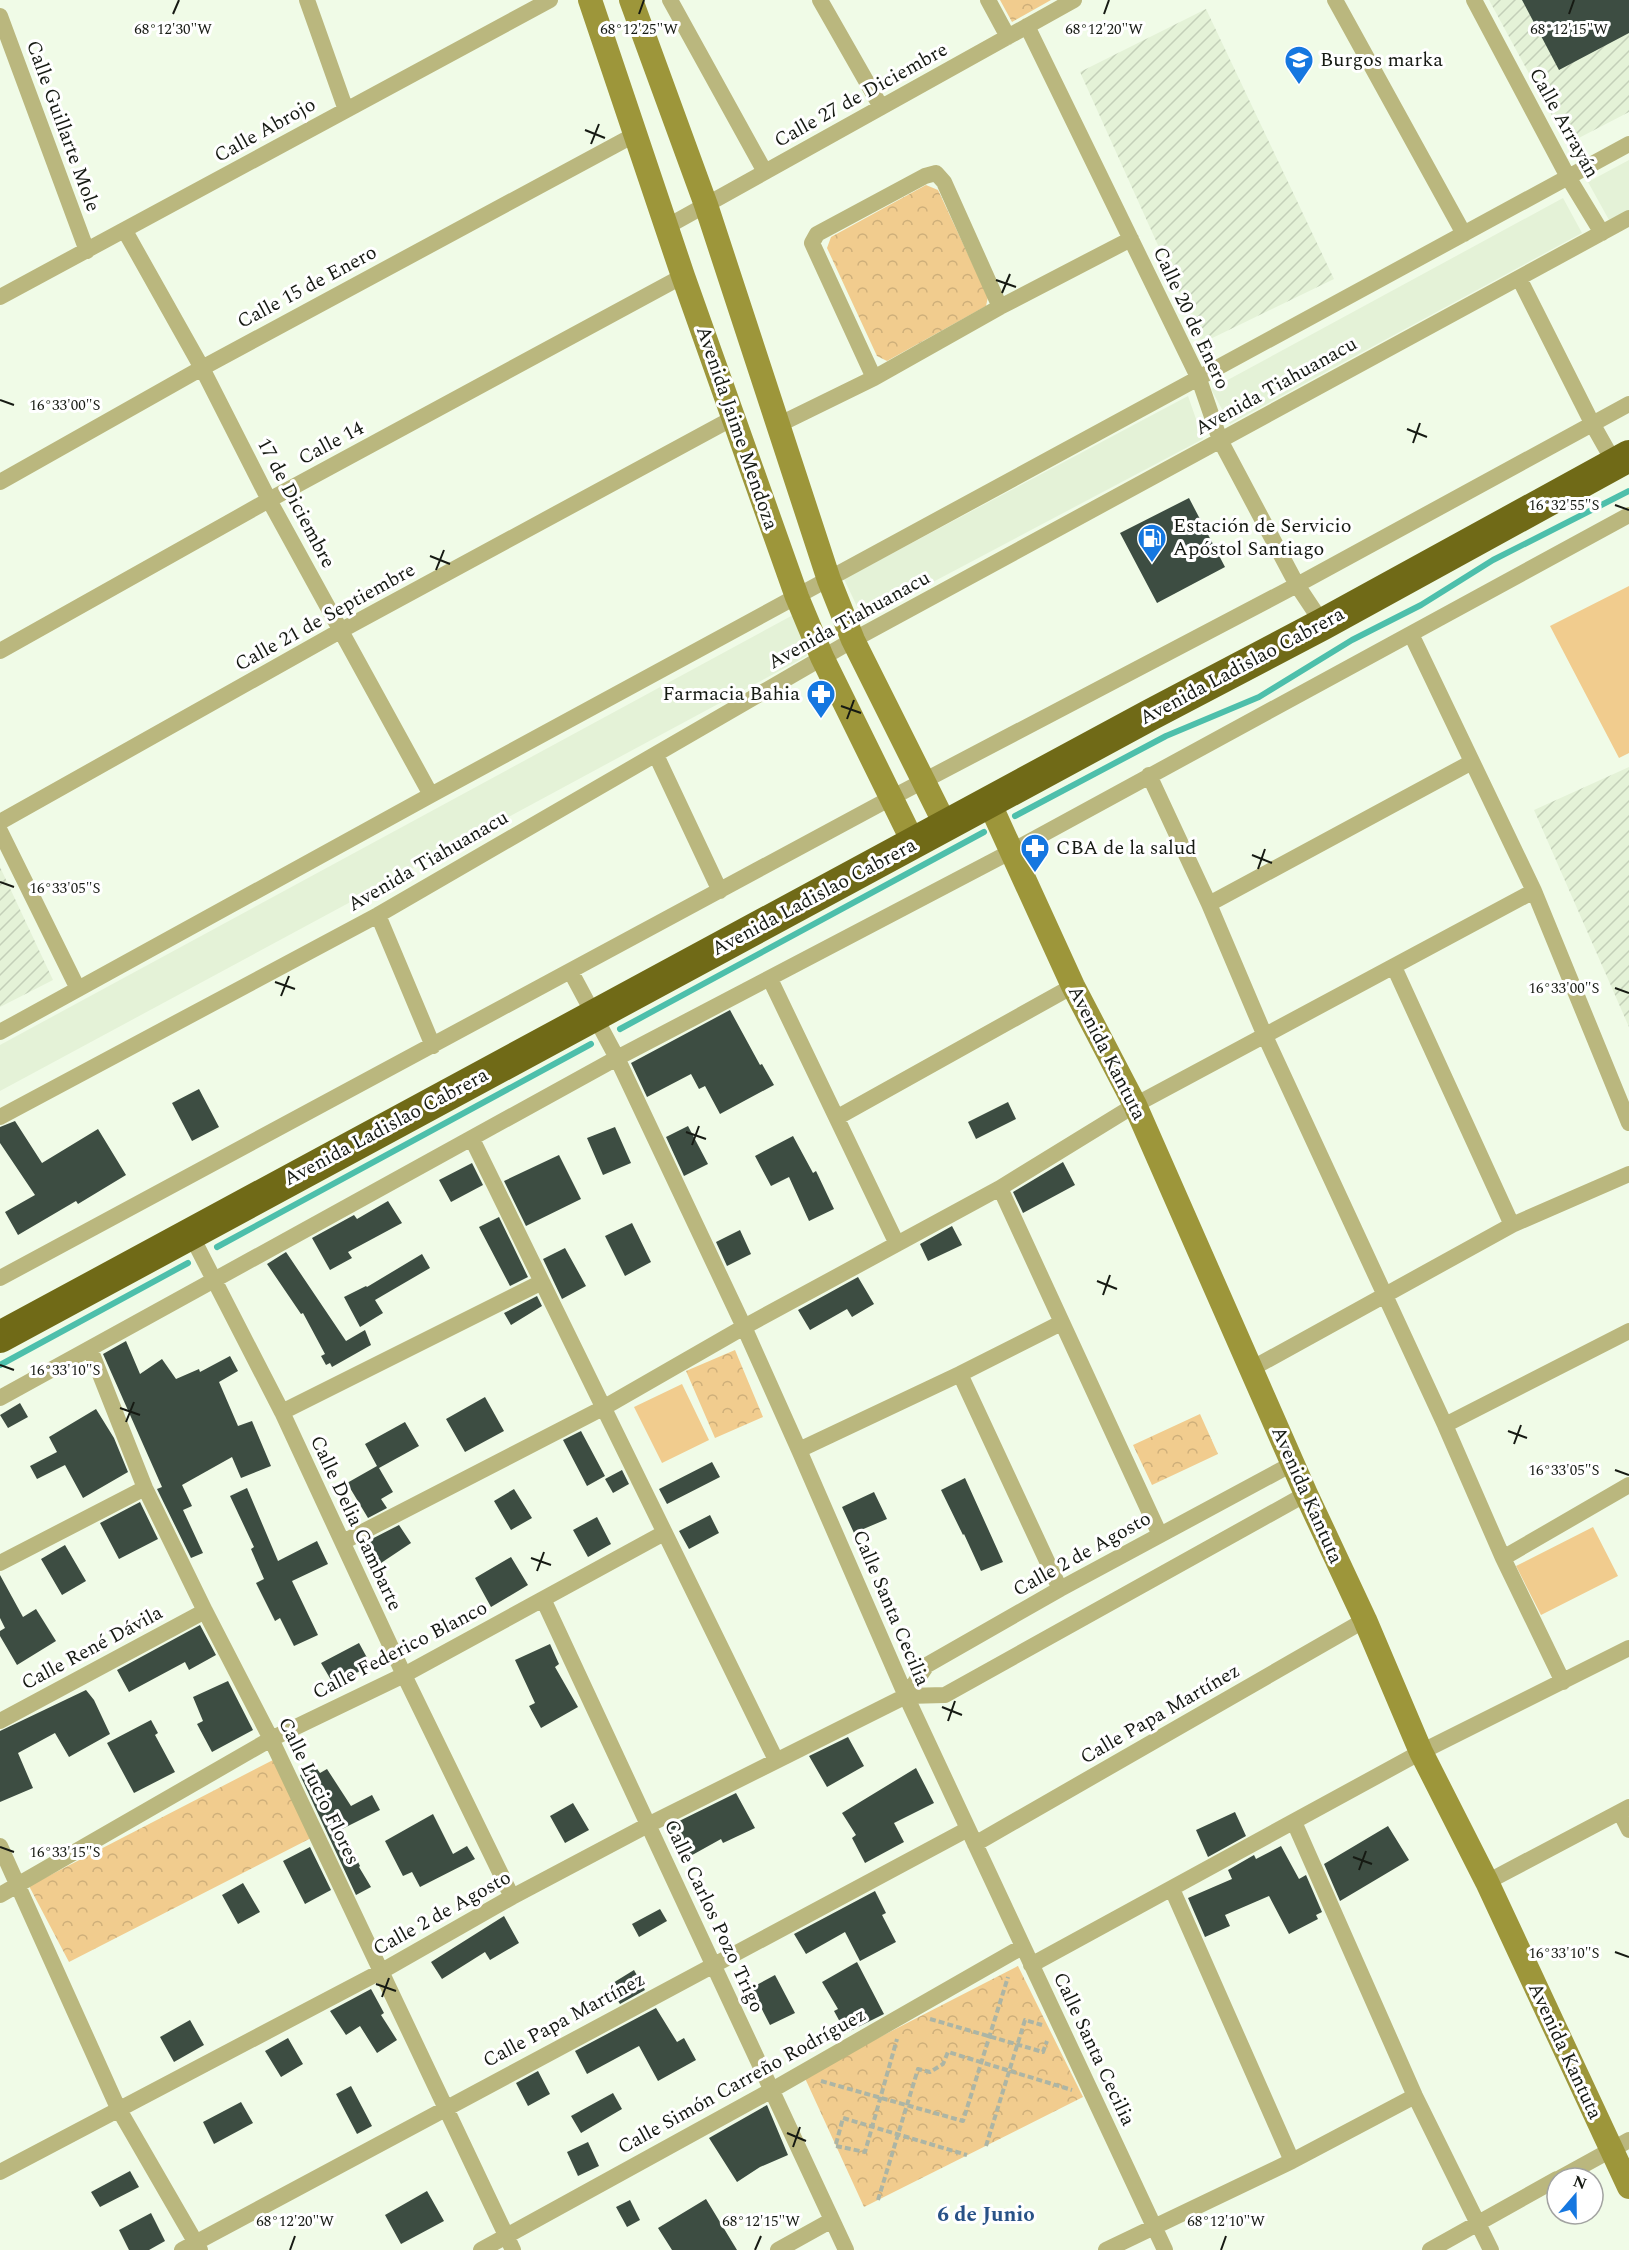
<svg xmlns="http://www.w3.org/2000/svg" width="1629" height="2250" font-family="Spectral,serif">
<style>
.built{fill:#e4f2d7}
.industrial{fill:url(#industrial-furrows)}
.grass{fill:#f1cc8e}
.forest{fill:url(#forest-crowns)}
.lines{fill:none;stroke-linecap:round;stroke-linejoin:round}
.stream{stroke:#4dbfab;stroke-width:6}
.building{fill:#3d4d42}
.path{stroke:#acb5a5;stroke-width:4;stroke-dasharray:6 3;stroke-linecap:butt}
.street{stroke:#bab77e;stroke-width:16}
.secondary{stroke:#9d963a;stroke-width:24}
.highway{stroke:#706a17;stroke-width:32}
.ticks{fill:none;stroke:#161a13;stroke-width:2}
.labels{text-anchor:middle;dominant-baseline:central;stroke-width:6;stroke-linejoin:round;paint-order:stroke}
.poi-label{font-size:20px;fill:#161a13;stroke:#fff;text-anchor:start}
.street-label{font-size:20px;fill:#161a13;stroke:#fff}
.neighbourhood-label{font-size:21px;font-weight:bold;fill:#285287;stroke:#fff}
.ticks-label{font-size:15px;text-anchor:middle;fill:#161a13;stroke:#fff;stroke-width:6;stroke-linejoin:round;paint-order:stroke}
</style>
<defs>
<pattern id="industrial-furrows" width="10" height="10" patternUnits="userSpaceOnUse" patternTransform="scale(1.5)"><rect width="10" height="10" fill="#e4f2d7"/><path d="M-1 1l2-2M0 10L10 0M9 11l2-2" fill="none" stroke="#c3cfb8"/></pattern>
<pattern id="forest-crowns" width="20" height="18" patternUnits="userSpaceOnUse" patternTransform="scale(1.5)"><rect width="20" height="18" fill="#f1cc8e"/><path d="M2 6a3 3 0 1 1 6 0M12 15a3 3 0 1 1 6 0" fill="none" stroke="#ceaf7a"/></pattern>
</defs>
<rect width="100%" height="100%" fill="#f0fbe7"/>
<path class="built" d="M1629,160V210L1609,220L1588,182Z
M1563,198L1582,233L1230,424L1211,389Z
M1188,396L1203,439L863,619L844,579Z
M793,615L807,656L0,1091V1045Z"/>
<path class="industrial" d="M1489,0H1629V112L1573,141L1563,136Z
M1206,9L1334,279L1202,343L1080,72Z
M1629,767V1027L1534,810Z
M0,867L53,980L0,1007Z"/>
<path class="grass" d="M1629,586V753L1619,758L1550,626Z
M682,1384L709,1440L662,1463L634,1407Z
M1593,1527L1618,1576L1541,1615L1516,1566Z"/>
<path class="forest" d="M1000,0H1051L1012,22Z
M926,185L938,190L988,297L986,306L887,361L877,356L827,248L831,237Z
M735,1350L763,1417L715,1438L686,1371Z
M1200,1414L1218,1454L1152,1485L1133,1445Z
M273,1760L315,1836L69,1962L29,1886Z
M1018,1966L1083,2097L864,2207L804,2076Z"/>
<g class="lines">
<path class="stream" d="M1015,816L1166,736L1259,697L1352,640L1421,605L1493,560L1629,491
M620,1029L984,832
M217,1247L591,1044
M0,1365L188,1263"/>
</g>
<path class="building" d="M1522,0H1629V33L1559,70Z
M1189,498L1225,567L1157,603L1120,533Z
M730,1010L760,1065L762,1064L774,1085L720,1114L705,1086L699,1089L691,1074L647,1097L631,1063Z
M199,1089L219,1127L192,1141L172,1103Z
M1008,1102L1016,1119L976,1139L968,1122Z
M15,1121L42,1163L98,1129L126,1175L78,1204L76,1201L18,1235L5,1212L35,1195L0,1143V1127Z
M688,1126L708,1164L684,1176L666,1137Z
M615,1127L631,1163L603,1175L587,1138Z
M793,1136L813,1173L816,1171L834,1209L809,1221L789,1177L771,1186L755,1156Z
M559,1155L581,1199L526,1226L504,1181Z
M1063,1162L1075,1185L1023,1213L1013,1192Z
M472,1163L483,1185L451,1202L439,1180Z
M388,1201L402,1223L348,1252L352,1258L330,1270L312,1238L354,1215L357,1219Z
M499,1217L528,1277L510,1286L479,1227Z
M632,1223L651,1262L625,1276L605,1236Z
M952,1226L962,1245L928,1261L920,1244Z
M740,1230L751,1254L727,1266L716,1242Z
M565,1248L586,1286L562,1299L543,1259Z
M286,1252L346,1341L365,1330L371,1345L332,1367L330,1363L326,1365L321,1356L325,1354L303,1313L301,1314L267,1264Z
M422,1254L430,1268L375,1300L383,1313L360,1327L344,1297L366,1286L367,1287Z
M858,1277L874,1304L852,1317L847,1309L810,1330L798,1310Z
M537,1296L542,1306L511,1325L504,1313Z
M126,1341L140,1374L162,1359L176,1379L199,1369L200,1372L230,1356L238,1371L219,1382L238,1426L252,1421L271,1466L241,1478L232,1457L182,1485L192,1506L183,1510L203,1553L191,1558L157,1489L162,1487L103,1354Z
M485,1397L504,1431L465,1452L446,1419Z
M20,1403L28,1417L8,1428L0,1415Z
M96,1409L114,1438L128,1472L83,1498L65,1465L37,1479L30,1466L57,1452L49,1437Z
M405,1422L419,1446L379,1468L393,1492L381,1499L387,1508L368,1518L347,1483L377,1466L365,1444Z
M581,1431L605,1476L587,1486L563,1440Z
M712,1462L720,1477L667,1504L659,1489Z
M622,1470L629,1484L613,1493L605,1479Z
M965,1478L1003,1562L981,1571L964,1534L963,1535L941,1490Z
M247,1488L278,1561L317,1541L328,1564L292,1581L318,1635L294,1646L280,1618L275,1621L256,1583L264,1579L251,1549L254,1547L230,1496Z
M514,1489L532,1518L511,1530L494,1501Z
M874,1492L887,1519L854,1533L842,1507Z
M140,1502L158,1539L119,1559L100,1523Z
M710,1515L719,1533L689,1549L679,1531Z
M597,1517L611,1544L588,1557L573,1530Z
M399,1525L411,1543L375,1567L360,1545Z
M65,1545L86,1581L62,1595L41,1559Z
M511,1557L528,1585L491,1607L475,1578Z
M0,1575L23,1617L36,1609L56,1641L17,1665L0,1636V1631L5,1628L0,1618Z
M200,1625L216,1655L189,1670L185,1662L129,1692L117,1670Z
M359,1643L371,1665L334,1685L321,1663Z
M550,1644L559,1664L555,1667L578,1707L541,1728L529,1706L535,1703L515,1660Z
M228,1681L253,1730L212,1752L197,1724L203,1721L193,1697Z
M86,1690L94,1700L110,1734L69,1757L55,1733L18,1753L33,1788L0,1802V1731Z
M151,1720L158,1733L155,1735L175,1772L134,1793L107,1743Z
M848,1737L864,1766L827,1787L809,1756Z
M315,1766L320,1773L327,1769L351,1806L372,1795L380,1810L342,1829L360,1866L359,1867L371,1887L356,1895L300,1775Z
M916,1768L934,1803L894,1823L904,1842L865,1863L852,1838L856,1835L842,1813Z
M736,1793L755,1828L723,1843L721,1839L685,1859L667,1827Z
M573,1803L589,1830L565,1843L550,1816Z
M1235,1812L1246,1836L1208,1857L1196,1830Z
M433,1814L453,1854L467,1846L475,1859L420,1887L412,1872L403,1876L385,1841Z
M1388,1826L1409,1860L1340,1901L1324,1864Z
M1281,1846L1299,1879L1306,1875L1322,1912L1316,1915L1318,1919L1289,1934L1269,1896L1225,1915L1230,1926L1205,1937L1188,1898L1232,1879L1228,1870L1254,1855L1256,1859Z
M310,1847L331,1890L305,1904L283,1861Z
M243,1883L260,1912L238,1924L222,1895Z
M875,1891L886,1913L882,1915L896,1942L860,1961L845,1932L806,1954L794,1934Z
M660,1909L667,1921L639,1937L632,1924Z
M504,1916L519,1943L490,1960L485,1952L442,1979L431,1962Z
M857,1962L884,2014L846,2033L834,2011L838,2009L822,1982Z
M634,1970L645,1990L620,2004L608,1986Z
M775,1975L795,2013L770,2025L751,1988Z
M371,1989L384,2013L381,2015L397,2040L377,2053L360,2026L346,2035L330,2011Z
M656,2008L677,2042L684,2038L696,2060L658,2081L639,2046L587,2074L575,2051Z
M190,2020L204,2045L174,2062L160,2037Z
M288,2038L303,2064L281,2077L265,2051Z
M538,2071L550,2094L528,2106L516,2083Z
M351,2086L372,2126L357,2134L336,2094Z
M613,2093L622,2109L581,2133L571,2116Z
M241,2102L253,2123L214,2144L203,2122Z
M767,2105L788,2155L760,2167L737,2182L709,2138Z
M588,2142L599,2166L578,2176L567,2152Z
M130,2171L139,2187L100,2207L91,2192Z
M427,2191L444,2221L401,2244L385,2215Z
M706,2199L737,2250H672L658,2228Z
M630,2200L640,2220L627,2227L616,2207Z
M151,2213L165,2241L149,2250H129L119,2230Z"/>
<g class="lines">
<path class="path" d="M930,2019L1043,2052L1047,2041
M821,2081L963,2121L1008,1977
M836,2144L843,2118L967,2155
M836,2146L865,2152L897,2039
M986,2146L1025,2020L1042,2025
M878,2200L918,2069L930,2072L943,2064L948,2052L1072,2090"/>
<path class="street" d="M307,0L346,110
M670,0L765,172
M820,0L881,107
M988,0L1008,37
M1335,0L1464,234
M1474,0L1568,177L1602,233
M0,16L87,251
M1027,26L1199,379L1220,440L1297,585L1323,624
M668,226L1074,0
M125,231L202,368L269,500L431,795
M1519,278L1593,425L1615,464
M0,297L550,0
M874,378L812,243L817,234L925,176L936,173L944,182L1000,307
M778,425L874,378L1000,307L1131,239
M0,482L202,368L636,134
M1411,634L1534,891L1629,1123
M0,651L269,500L683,276
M656,755L720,891
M1149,775L1209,904L1265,1036L1445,1425L1503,1558L1563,1682
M0,822L340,631L735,417
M0,831L78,989
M1209,904L1472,762
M378,915L433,1046
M1394,967L1512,1225
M571,972L617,1058L744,1327L799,1450L906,1696L1165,2250
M770,979L897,1244
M0,1032L431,795L1629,144
M0,1117L378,915L853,640L1629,218
M838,1117L1073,986
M472,1139L776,1760
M1000,1188L1160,1535
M190,1233L282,1412L404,1675L512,1897
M0,1278L891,798L1297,585L1629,404
M90,1349L145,1488L205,1611L271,1739L513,2250
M1251,1369L1512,1225L1629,1174
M960,1374L1060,1589
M0,1398L617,1058L1012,851L1629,515
M282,1412L542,1282
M1445,1425L1629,1331
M799,1450L960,1374L1061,1323
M343,1542L603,1408L744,1327L1000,1188L1135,1105L1534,891
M1503,1558L1629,1485
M0,1563L145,1488
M543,1599L846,2250
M906,1696L927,1665L1060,1589L1292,1464
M0,1721L205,1611
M1620,1812L1629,1830
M1294,1822L1415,2096L1491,2250
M975,1844L1365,1620
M0,1846L118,2108L200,2250
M1487,1882L1629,1807
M1172,1889L1292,2161
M0,1895L271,1739L404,1675L664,1533
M1031,1965L1421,1752L1629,1648
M0,2172L382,1971L512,1897L648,1825L906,1696L945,1695L1306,1494
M1560,2178L1629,2140
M182,2250L968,1829
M481,2250L772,2090L1022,1947
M778,2250L832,2220
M1106,2250L1292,2161L1415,2096
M1430,2250L1557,2179"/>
<path class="secondary" d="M590,0L683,276L797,597L822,657L914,844
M631,0L706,205L829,580L853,640L946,826
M989,802L1073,986L1135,1105L1306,1494L1365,1620L1421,1752L1487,1882L1629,2187"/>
<path class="highway" d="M0,1337L1150,715L1323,624L1629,456"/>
</g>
<path class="ticks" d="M173,14L179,0M639,14L644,0M1104,14L1109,0M1569,14L1574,0M585,130L605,138M591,144L599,124M996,280L1016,287M1002,293L1010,274M0,400L14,405M1407,429L1427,437M1413,443L1420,423M1615,505L1629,510M430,556L450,564M436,570L444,550M841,706L861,713M847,719L854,700M1252,855L1272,863M1258,869L1265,849M0,882L14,887M275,982L295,989M1615,988L1629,993M281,996L289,976M686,1132L706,1139M692,1145L699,1126M1097,1281L1117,1289M1103,1295L1110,1275M0,1365L14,1370M120,1408L140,1415M126,1422L134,1402M1508,1431L1527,1438M1514,1444L1521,1425M1615,1470L1629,1475M531,1558L551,1565M537,1571L544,1552M942,1707L962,1715M948,1721L955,1701M0,1847L14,1852M1353,1857L1372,1864M1359,1870L1366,1851M1615,1952L1629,1957M376,1984L396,1991M382,1997L389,1978M787,2133L806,2141M793,2147L800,2127M290,2250L295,2236M755,2250L761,2236M1221,2250L1226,2236"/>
<defs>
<g id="school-pin" transform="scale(1.5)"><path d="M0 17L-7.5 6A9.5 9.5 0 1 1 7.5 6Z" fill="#1577e0" stroke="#fff"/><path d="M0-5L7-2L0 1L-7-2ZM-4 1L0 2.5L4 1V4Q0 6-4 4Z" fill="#fff"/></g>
<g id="fuel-pin" transform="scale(1.5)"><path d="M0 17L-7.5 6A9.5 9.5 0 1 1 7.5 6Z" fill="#1577e0" stroke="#fff"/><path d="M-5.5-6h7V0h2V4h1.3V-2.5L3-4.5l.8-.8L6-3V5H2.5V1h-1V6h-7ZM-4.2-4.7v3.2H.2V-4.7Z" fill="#fff"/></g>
<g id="pharmacy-pin" transform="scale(1.5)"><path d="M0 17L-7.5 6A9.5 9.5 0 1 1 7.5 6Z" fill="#1577e0" stroke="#fff"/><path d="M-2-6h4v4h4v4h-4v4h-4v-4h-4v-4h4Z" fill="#fff"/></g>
</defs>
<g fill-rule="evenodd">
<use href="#school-pin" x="1299" y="60"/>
<use href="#fuel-pin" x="1152" y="538"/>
<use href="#pharmacy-pin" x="821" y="694"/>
<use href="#pharmacy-pin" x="1035" y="848"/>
</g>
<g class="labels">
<g class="poi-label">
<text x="1320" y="60">Burgos marka</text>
<text x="1173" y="526">Estación de Servicio<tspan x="1173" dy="23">Apóstol Santiago</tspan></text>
<text x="800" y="694" text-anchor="end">Farmacia Bahia</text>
<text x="1056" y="848">CBA de la salud</text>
</g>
<g class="street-label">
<text transform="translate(861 95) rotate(-29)">Calle 27 de Diciembre</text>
<text transform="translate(1564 123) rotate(61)">Calle Arrayán</text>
<text transform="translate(63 126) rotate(70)">Calle Guillarte Mole</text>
<text transform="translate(265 130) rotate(-29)">Calle Abrojo</text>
<text transform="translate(307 287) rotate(-28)">Calle 15 de Enero</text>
<text transform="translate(1191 318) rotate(65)">Calle 20 de Enero</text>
<text transform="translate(1276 386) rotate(-29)">Avenida Tiahuanacu</text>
<text transform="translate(737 428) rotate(71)">Avenida Jaime Mendoza</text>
<text transform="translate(331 443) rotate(-28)">Calle 14</text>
<text transform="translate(296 503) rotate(62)">17 de Diciembre</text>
<text transform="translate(325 617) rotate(-29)">Calle 21 de Septiembre</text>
<text transform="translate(849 620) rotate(-29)">Avenida Tiahuanacu</text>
<text transform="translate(1242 666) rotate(-28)">Avenida Ladislao Cabrera</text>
<text transform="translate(428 861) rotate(-30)">Avenida Tiahuanacu</text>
<text transform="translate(814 897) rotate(-28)">Avenida Ladislao Cabrera</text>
<text transform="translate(1107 1053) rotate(63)">Avenida Kantuta</text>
<text transform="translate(386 1127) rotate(-28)">Avenida Ladislao Cabrera</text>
<text transform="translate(1307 1495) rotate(66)">Avenida Kantuta</text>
<text transform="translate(356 1523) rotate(65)">Calle Delia Gambarte</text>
<text transform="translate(1082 1554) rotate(-29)">Calle 2 de Agosto</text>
<text transform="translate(891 1608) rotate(67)">Calle Santa Cecilia</text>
<text transform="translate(92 1648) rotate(-28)">Calle René Dávila</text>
<text transform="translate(400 1650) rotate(-27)">Calle Federico Blanco</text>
<text transform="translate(1160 1714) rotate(-30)">Calle Papa Martínez</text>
<text transform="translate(319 1791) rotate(64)">Calle Lucio Flores</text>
<text transform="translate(442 1913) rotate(-29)">Calle 2 de Agosto</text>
<text transform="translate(714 1916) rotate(65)">Calle Carlos Pozo Trigo</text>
<text transform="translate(564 2020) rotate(-28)">Calle Papa Martínez</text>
<text transform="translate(1094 2049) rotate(65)">Calle Santa Cecilia</text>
<text transform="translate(1565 2051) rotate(65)">Avenida Kantuta</text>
<text transform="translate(742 2081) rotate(-29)">Calle Simón Carreño Rodríguez</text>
</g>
<g class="neighbourhood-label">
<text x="986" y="2215">6 de Junio</text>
</g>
</g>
<g class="ticks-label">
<text x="639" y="34">68°12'25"W</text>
<text x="173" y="34">68°12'30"W</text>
<text x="1104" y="34">68°12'20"W</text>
<text x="1569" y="34">68°12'15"W</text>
<text x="65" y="410">16°33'00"S</text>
<text x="1564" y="510">16°32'55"S</text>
<text x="65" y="893">16°33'05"S</text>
<text x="1564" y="993">16°33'00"S</text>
<text x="65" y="1375">16°33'10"S</text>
<text x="1564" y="1475">16°33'05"S</text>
<text x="65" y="1857">16°33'15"S</text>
<text x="1564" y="1958">16°33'10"S</text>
<text x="295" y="2226">68°12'20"W</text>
<text x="761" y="2226">68°12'15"W</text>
<text x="1226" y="2226">68°12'10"W</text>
</g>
<g transform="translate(1575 2196) rotate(20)"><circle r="28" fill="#ffffff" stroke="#a2a3a1" stroke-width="1.5"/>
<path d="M0-4.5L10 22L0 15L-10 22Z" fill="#1577e0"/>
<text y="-9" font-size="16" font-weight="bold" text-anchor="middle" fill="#161a13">N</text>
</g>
</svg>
